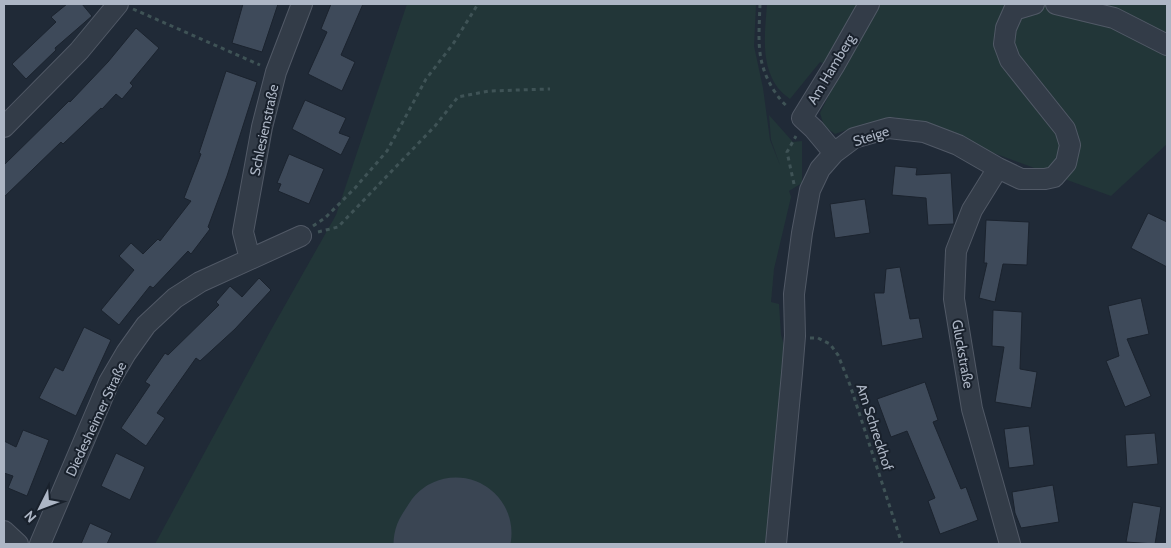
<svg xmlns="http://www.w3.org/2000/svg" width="1171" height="548" font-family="Cabin,sans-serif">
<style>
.green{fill:#223638}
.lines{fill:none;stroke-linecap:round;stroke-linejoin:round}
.runway{stroke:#3a4553;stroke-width:111}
.building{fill:#3e4a5a;stroke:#1b232e}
.minor-casing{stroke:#515966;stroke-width:22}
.path{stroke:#3f5356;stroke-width:3;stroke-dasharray:4 4;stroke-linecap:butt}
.minor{stroke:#333c48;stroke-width:20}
.labels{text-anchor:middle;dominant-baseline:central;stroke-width:4;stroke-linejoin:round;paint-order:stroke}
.street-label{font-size:14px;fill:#adb6c5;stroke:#19212c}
</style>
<rect width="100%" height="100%" fill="#202a37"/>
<path class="green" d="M407,4H756L754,46L763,88L770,140L780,165L771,140L769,115L793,142L802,141V183L789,191L791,197L774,269L771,302L779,304L781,335L784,345L772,544H155L271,330L336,215Z
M767,4H1167V144L1111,196L895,117L863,124L835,134L824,126L820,113L841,71L820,62L790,99C786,96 781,92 778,88C760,64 765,32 767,4Z"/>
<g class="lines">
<path class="runway" d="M449,544L456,533"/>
</g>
<path class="building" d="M67,4H82L92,16L55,48L56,50L26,79L12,64L56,22L51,17Z
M243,4H278L262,52L232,43Z
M331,4H363L341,55L355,62L342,91L308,74L327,32L321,29Z
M136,28L159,48L130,83L133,86L122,99L116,94L102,109L101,108L63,144L61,142L4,197V165L69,101L70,102L108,62Z
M226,71L257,82L227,176L208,227L210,229L191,254L188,251L153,288L150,286L119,325L101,310L134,270L119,256L131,243L143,254L158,239L160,241L191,201L184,198L201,154L199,153Z
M305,100L346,118L339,133L350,137L341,155L292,129Z
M289,154L324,169L309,204L278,191L281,184L277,183Z
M895,166L917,168L916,175L951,173L954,224L928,225L926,198L892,195Z
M865,199L870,233L835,238L830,204Z
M1148,213L1167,222V267L1131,248Z
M986,220L1029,222L1027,265L1003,264L995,302L979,298L987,263H984Z
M900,267L910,319L919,318L923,338L882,346L874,293H884L886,269Z
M259,278L271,290L235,329L200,361L196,358L157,413L165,418L146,446L121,428L150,385L145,382L165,353L168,355L219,305L216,302L230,286L242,297Z
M1141,298L1149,334L1127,339L1151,396L1125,407L1106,361L1119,356L1108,306Z
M993,310L1022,312L1020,369L1037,372L1031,408L995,402L1004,347L992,346Z
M84,327L111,340L76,416L39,398L55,367L63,371Z
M925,382L938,420L933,422L961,489L966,487L978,520L940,534L928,501L935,498L907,431L891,437L877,399Z
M1029,426L1034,465L1009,468L1004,429Z
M23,430L49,440L27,496L8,488L13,476L4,473V441L16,447Z
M1155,433L1158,464L1127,467L1125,435Z
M116,453L145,467L130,500L101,486Z
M1053,485L1059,522L1021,528L1015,513L1012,492Z
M1133,502L1161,507L1155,544L1126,542Z
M90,523L112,533L107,544H81Z"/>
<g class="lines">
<g class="minor-casing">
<path id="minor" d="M1056,4L1114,18L1167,45
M4,127L79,51L118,4
M834,153L814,129L802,118L834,66L869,4
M998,168L972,210L956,251L954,299L972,409L1010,544
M250,259L243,232L262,127L276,72L302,4
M4,531L18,544
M40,544L109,382L126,353L146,325L175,298L200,282L301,236
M776,544L792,373L795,336L794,294L802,233L810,190L820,169L834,153L854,138L889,128L924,132L958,145L998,168L1021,179H1045L1054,177L1066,163L1070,145L1065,129L1010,60L1004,44L1006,28L1014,10L1034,4"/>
</g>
<path class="path" d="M760,4C759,38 755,62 775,92C779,98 783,103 788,107
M133,9L260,65
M794,184L787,152L796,136
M313,226L325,218L355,188L387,151L426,79L453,44L478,4
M318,232L338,227L435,126L458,97L489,91L550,89
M810,338H818L830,344L838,355L850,385L902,544"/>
<use href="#minor" class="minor"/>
</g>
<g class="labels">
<g class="street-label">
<text transform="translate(831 69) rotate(-59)">Am Hamberg</text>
<text transform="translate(264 130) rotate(-78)">Schlesienstraße</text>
<text transform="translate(871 136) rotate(-18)">Steige</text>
<text transform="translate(963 354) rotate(80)">Gluckstraße</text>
<text transform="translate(96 419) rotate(-65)">Diedesheimer Straße</text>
<text transform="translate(875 427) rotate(72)">Am Schreckhof</text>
</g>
</g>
<rect width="1171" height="548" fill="none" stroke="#adb6c5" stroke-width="10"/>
<g transform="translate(40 508) rotate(228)" stroke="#19212c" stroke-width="4" paint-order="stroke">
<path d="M0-4L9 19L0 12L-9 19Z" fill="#adb6c5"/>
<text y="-8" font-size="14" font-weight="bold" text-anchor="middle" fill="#adb6c5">N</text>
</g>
</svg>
